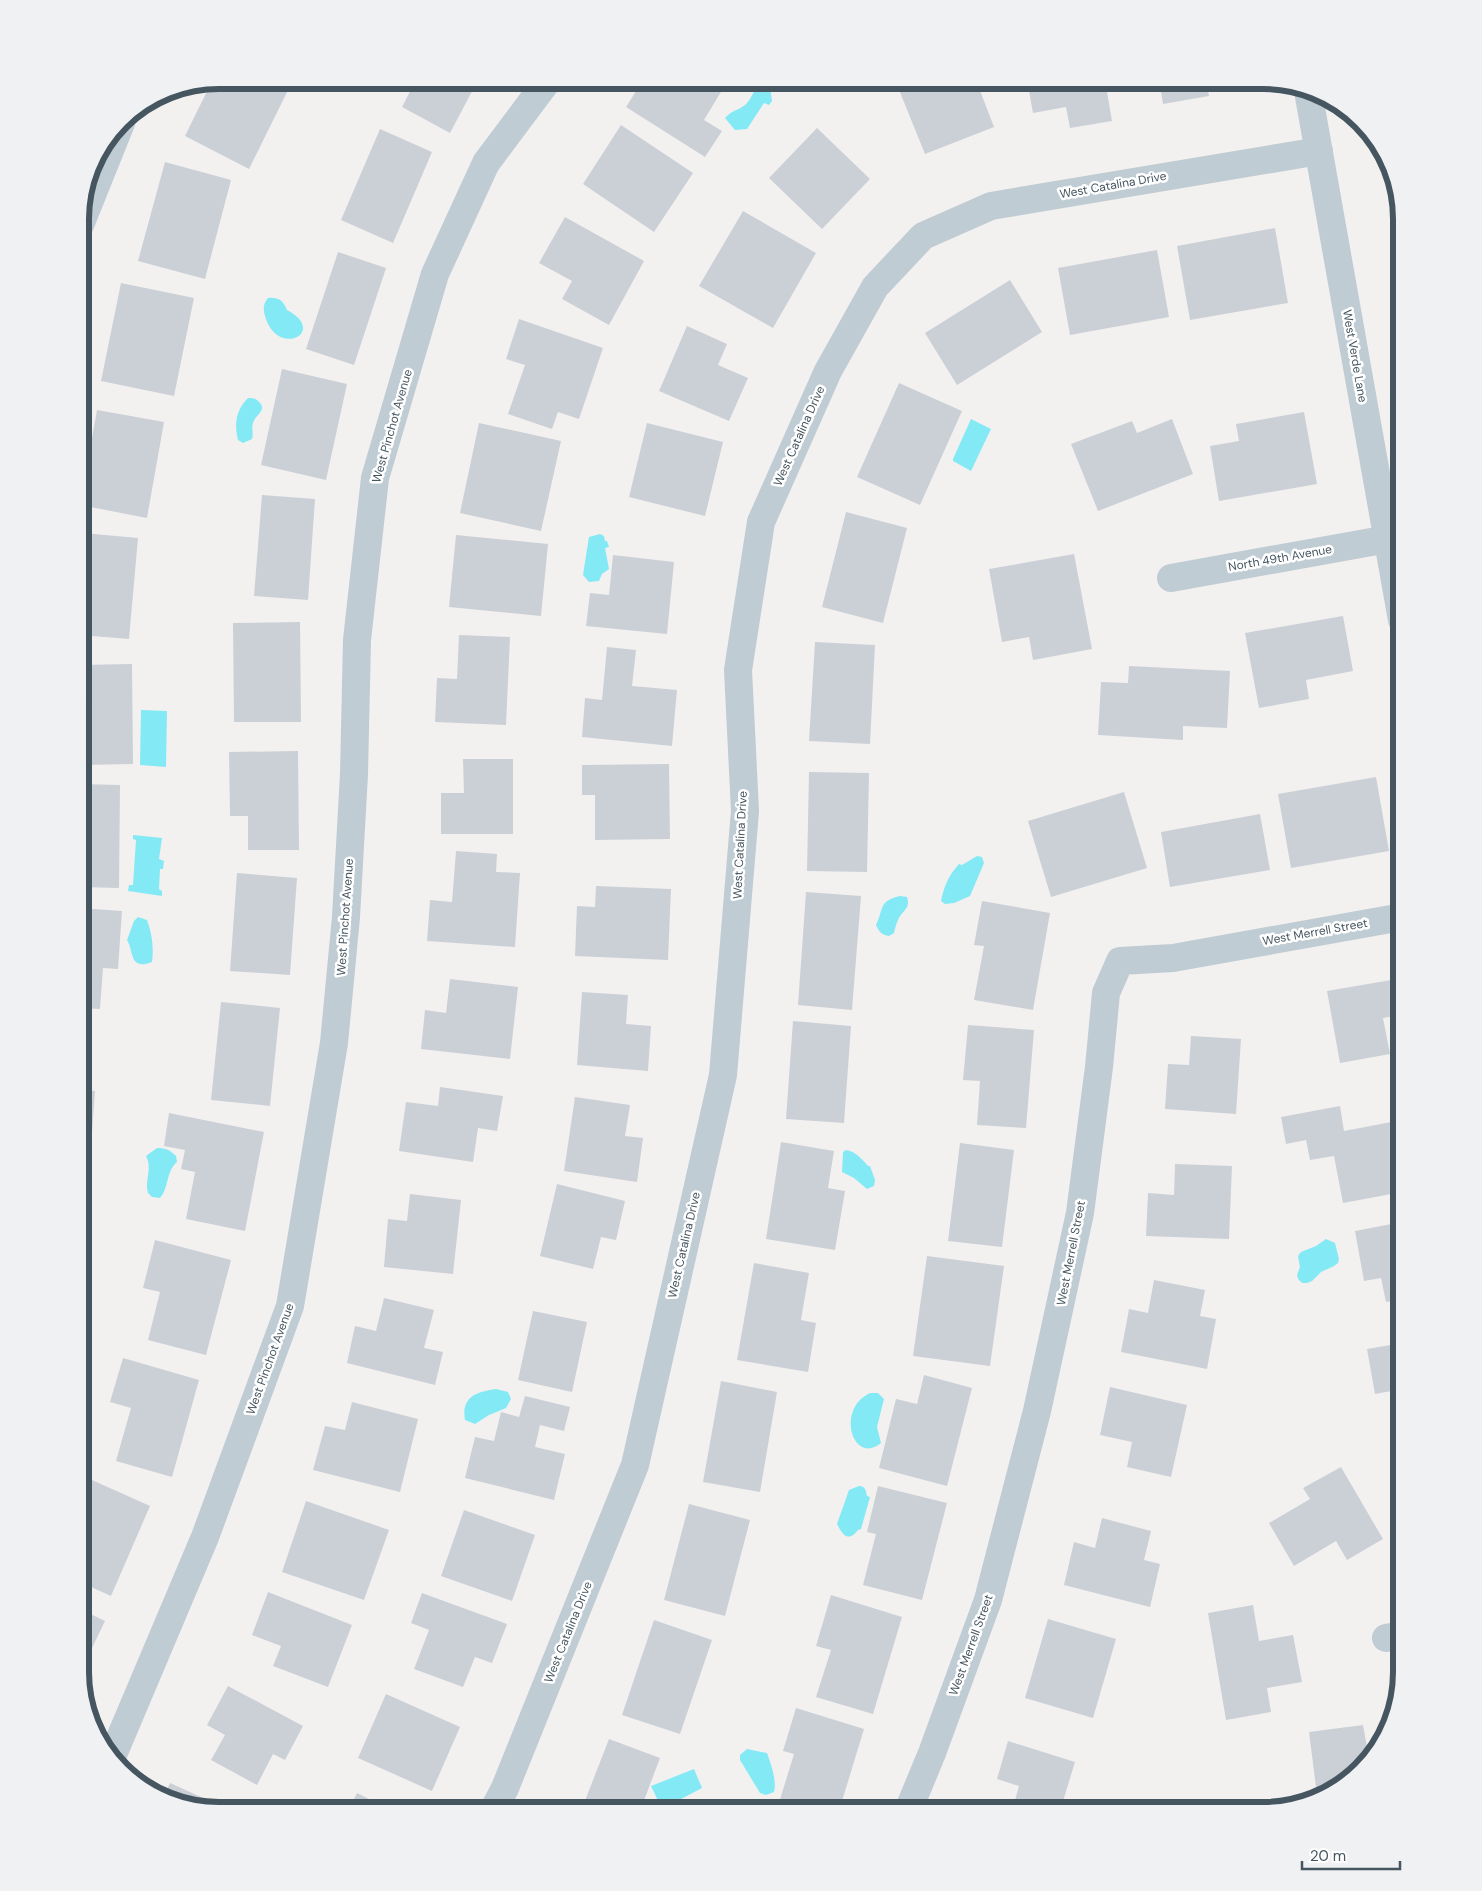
<svg xmlns="http://www.w3.org/2000/svg" width="1482" height="1891" font-family="'DM Sans',sans-serif">
<style>
.water{fill:#83e9f5}
.building{fill:#cbd0d6}
.lines{fill:none;stroke-linecap:round;stroke-linejoin:round}
.minor{stroke:#bfccd3;stroke-width:28}
.labels{text-anchor:middle;dominant-baseline:central;stroke-width:5;stroke-linejoin:round;paint-order:stroke}
.street-label{font-size:12px;fill:#465660;stroke:#fff}
.rim{fill:none;stroke:#465660;stroke-width:6}
</style>
<rect width="100%" height="100%" fill="#f3f0f0"/>
<path class="water" d="M766,83L770,87L772,101L769,105L764,103L747,129L735,130L725,118C732,110 737,111 745,105C754,97 753,85 766,83Z
M268,298C278,297 283,300 287,310C329,332 277,359 265,316C263,309 263,304 268,298Z
M248,398C252,398 256,398 259,402C268,410 255,415 253,423C251,429 254,434 252,439L243,443L238,440C234,424 236,410 248,398Z
M971,419L991,429L971,471L953,461V459Z
M600,534L604,536L605,541H607L609,547L605,548L609,569L602,574L599,581L589,582L583,575L589,537Z
M141,710L167,711L166,767L140,765Z
M133,835L162,838L159,859L164,861L163,869H160L159,889L162,891V896L128,891L129,885H133L136,840L133,839Z
M977,856L982,857L984,863L970,896L954,903L945,904L941,901C944,886 949,875 959,864L962,865Z
M900,896L907,897C911,909 902,910 898,920C896,924 895,929 894,933L889,936C882,935 879,932 876,925C884,909 878,901 900,896Z
M138,917L147,920C152,933 154,948 152,962C129,971 134,951 127,940L134,921Z
M157,1148C166,1148 170,1150 176,1156L177,1162C166,1171 169,1188 160,1198L152,1197L148,1193C144,1181 153,1169 146,1156Z
M846,1150C855,1151 862,1159 868,1166H870L875,1180L874,1186L867,1189L854,1178L842,1172L843,1152Z
M1326,1239L1335,1243L1339,1259L1338,1263L1334,1266L1321,1272L1312,1281L1307,1283H1302L1298,1279L1297,1275L1300,1267L1298,1256L1301,1252L1316,1246Z
M496,1389L508,1392L511,1399L506,1408L489,1415L475,1424L465,1420C461,1397 476,1392 496,1389Z
M870,1393H878L884,1399L877,1427L881,1443C853,1466 835,1409 870,1393Z
M859,1486C865,1486 866,1490 867,1496L870,1497L861,1529L858,1530C847,1544 842,1533 837,1524L849,1490Z
M747,1749L767,1753C771,1764 777,1781 774,1792L766,1795L760,1793L740,1760V1755Z
M694,1769L702,1788L662,1809L651,1786Z"/>
<path class="building" d="M219,80H293L249,169L185,136L212,81Z
M416,80H478L450,133L402,107Z
M643,80H667L669,82L670,80H725L727,82L704,120L722,131L705,157L626,107Z
M895,80H976L994,127L925,154Z
M1027,80H1105L1112,121L1070,128L1066,107L1033,113Z
M1159,80H1206L1209,96L1163,104Z
M621,125L693,173L654,232L583,184Z
M817,128L870,179L822,229L769,178Z
M380,129L432,152L393,243L341,220Z
M165,162L231,180L205,279L138,261Z
M743,211L816,253L773,328L699,286Z
M565,217L644,261L609,325L562,299L572,281L539,263Z
M1275,228L1288,303L1190,320L1177,246Z
M1398,231H1402V247H1401Z
M1157,250L1169,317L1070,335L1058,268Z
M338,252L386,268L354,365L306,349Z
M1010,280L1042,332L957,385L925,333Z
M121,283L194,298L174,396L101,381Z
M519,319L603,348L579,419L558,412L552,429L508,414L525,365L506,359Z
M687,326L727,344L718,365L748,378L729,421L659,391Z
M282,369L347,384L326,480L261,465Z
M899,383L962,411L920,505L857,477Z
M97,410L164,422L147,518L80,505Z
M1304,412L1317,484L1219,501L1210,446L1239,441L1236,424Z
M1172,419L1193,474L1098,511L1071,444L1132,421L1137,433Z
M479,423L561,441L541,531L460,513Z
M647,423L723,442L705,516L629,497Z
M262,495L315,499L308,600L254,596Z
M846,512L907,528L883,623L822,607Z
M83,533L138,538L129,639L80,635V566Z
M456,535L548,544L541,616L449,607Z
M1074,554L1092,649L1033,660L1029,637L1002,642L989,569Z
M613,555L674,562L667,634L586,626L590,593L609,595Z
M1343,616L1353,671L1306,680L1309,699L1259,708L1245,633Z
M300,622L301,722H234L233,623Z
M459,635L510,637L506,725L435,722L437,678L457,679Z
M815,642L875,645L870,744L809,741Z
M607,647L636,650L632,686L677,690L672,746L582,737L585,698L602,700Z
M132,664L133,764L80,765V665Z
M1129,666L1230,671L1227,728L1183,726V740L1098,735L1101,682L1128,683Z
M298,751L299,850H248V816H230L229,752Z
M463,759H513V834H441V793H464Z
M669,764L670,839L595,840V795H582V765Z
M809,772L869,773L867,872L807,871Z
M1376,777L1389,851L1291,868L1278,794Z
M80,784L120,785L119,888L80,887Z
M1124,792L1147,868L1051,897L1028,821Z
M1260,814L1270,870L1170,887L1161,832Z
M456,851L497,854L496,872L520,873L515,947L427,941L430,900L452,902Z
M237,873L297,878L290,975L230,971Z
M596,886L671,889L668,960L575,956L577,906L595,907Z
M806,892L861,896L852,1010L798,1005Z
M982,901L1050,913L1033,1010L974,1000L984,946L974,945Z
M80,908L122,911L118,969L103,968L100,1009L80,1008Z
M450,979L518,987L510,1059L421,1049L425,1010L446,1013Z
M1397,979L1402,1015L1383,1018L1390,1054L1340,1063L1327,991Z
M582,992L628,995L626,1024L651,1026L648,1071L577,1065Z
M221,1002L280,1008L270,1106L211,1100Z
M793,1021L851,1026L844,1123L786,1119Z
M968,1025L1034,1030L1026,1128L977,1125L980,1081L963,1080Z
M80,1034L88,1035L84,1090L95,1091L92,1133H80Z
M1191,1036L1241,1039L1236,1114L1165,1109L1168,1064L1189,1065Z
M440,1087L503,1096L497,1131L478,1128L473,1162L399,1151L406,1102L438,1106Z
M575,1097L630,1105L625,1136L643,1138L637,1182L564,1171Z
M1340,1106L1344,1131L1402,1120V1192L1343,1203L1334,1156L1310,1160L1306,1140L1286,1144L1281,1117Z
M169,1113L264,1132L245,1231L186,1219L195,1172L181,1169L185,1150L164,1146Z
M781,1142L834,1151L828,1188L845,1191L835,1250L766,1239Z
M960,1143L1014,1150L1002,1247L948,1241Z
M1175,1164L1232,1166L1229,1239L1146,1236L1148,1193L1174,1195Z
M557,1184L625,1201L616,1240L601,1237L593,1269L540,1256Z
M410,1194L461,1200L453,1274L384,1267L388,1219L407,1221Z
M1402,1222V1299L1386,1302L1381,1278L1364,1281L1355,1231Z
M155,1240L231,1260L206,1355L148,1340L160,1292L143,1288Z
M927,1256L1004,1266L990,1366L913,1356Z
M754,1263L809,1273L801,1320L816,1323L808,1372L737,1360Z
M1154,1280L1205,1290L1200,1316L1216,1319L1207,1369L1121,1352L1129,1309L1148,1313Z
M384,1298L434,1310L424,1348L443,1352L435,1385L347,1363L355,1326L376,1331Z
M533,1311L587,1322L572,1392L518,1380Z
M1402,1343V1412H1401L1397,1390L1375,1394L1367,1349Z
M123,1358L199,1380L172,1477L116,1461L131,1408L110,1402Z
M924,1375L972,1388L947,1486L879,1468L896,1399L917,1404Z
M721,1381L777,1392L760,1492L703,1482Z
M1110,1387L1187,1405L1171,1477L1127,1467L1132,1442L1100,1435Z
M525,1396L570,1407L564,1431L540,1425L535,1447L565,1454L554,1500L465,1478L475,1437L494,1441L501,1412L519,1417Z
M352,1402L418,1419L400,1492L313,1470L325,1426L345,1430Z
M1341,1467L1383,1539L1347,1560L1336,1541L1294,1566L1269,1523L1310,1499L1303,1488Z
M92,1480L150,1506L111,1596L80,1582V1506Z
M878,1486L947,1503L922,1600L863,1585L876,1534L867,1532Z
M306,1501L389,1530L364,1600L282,1572Z
M689,1504L750,1520L725,1616L664,1600Z
M464,1510L535,1535L512,1601L441,1576Z
M1102,1518L1151,1531L1144,1560L1160,1564L1150,1607L1064,1585L1074,1542L1095,1548Z
M268,1592L352,1625L328,1687L273,1666L281,1646L252,1635Z
M422,1593L507,1624L492,1663L475,1657L463,1687L414,1669L429,1630L411,1623Z
M831,1595L902,1617L873,1714L816,1697L831,1650L816,1646Z
M1253,1605L1259,1641L1293,1635L1302,1682L1267,1688L1271,1712L1226,1720L1208,1613Z
M80,1609L105,1621L80,1673Z
M1048,1619L1116,1639L1093,1718L1025,1698Z
M654,1620L712,1640L680,1734L622,1715Z
M228,1686L303,1726L285,1760L273,1754L257,1785L211,1760L225,1735L207,1725Z
M386,1694L460,1727L432,1791L358,1758Z
M796,1708L864,1729L839,1811H793L778,1806L794,1754L783,1751Z
M1363,1725L1367,1747L1380,1745L1340,1788L1317,1795L1309,1732Z
M609,1739L660,1758L640,1811H581Z
M1008,1741L1075,1762L1060,1811H1012L1019,1786L997,1779Z
M170,1783L232,1811H219L164,1796Z
M357,1793L393,1811H348Z"/>
<g class="lines">
<path class="minor" d="M1308,91L1402,620
M80,225L121,123
M1171,578L1388,539
M1386,1638L1402,1635
M112,1757L205,1537L290,1306L334,1043L346,917L354,774L357,640L375,478L435,274L486,163L548,80
M493,1811L505,1788L635,1465L723,1075L745,811L738,670L761,522L828,371L875,287L923,236L991,206L1319,151
M908,1811L932,1753L988,1600L1037,1411L1080,1213L1099,1067L1106,993L1120,961L1173,958L1402,917"/>
</g>
<g class="labels">
<g class="street-label">
<text transform="translate(1113 185) rotate(-10)">West Catalina Drive</text>
<text transform="translate(1355 356) rotate(80)">West Verde Lane</text>
<text transform="translate(392 426) rotate(-74)">West Pinchot Avenue</text>
<text transform="translate(799 436) rotate(-66)">West Catalina Drive</text>
<text transform="translate(1280 558) rotate(-10)">North 49th Avenue</text>
<text transform="translate(740 845) rotate(-87)">West Catalina Drive</text>
<text transform="translate(345 917) rotate(-86)">West Pinchot Avenue</text>
<text transform="translate(1315 932) rotate(-10)">West Merrell Street</text>
<text transform="translate(684 1245) rotate(-77)">West Catalina Drive</text>
<text transform="translate(1071 1253) rotate(-79)">West Merrell Street</text>
<text transform="translate(270 1359) rotate(-70)">West Pinchot Avenue</text>
<text transform="translate(568 1632) rotate(-68)">West Catalina Drive</text>
<text transform="translate(971 1645) rotate(-70)">West Merrell Street</text>
</g>
</g>
<path d="M0 0H1482V1891H0ZM219 89H1263A130 130 0 0 1 1393 219V1672A130 130 0 0 1 1263 1802H219A130 130 0 0 1 89 1672V219A130 130 0 0 1 219 89Z" fill="#f0f1f2" fill-rule="evenodd"/>
<path class="rim" d="M219 89H1263A130 130 0 0 1 1393 219V1672A130 130 0 0 1 1263 1802H219A130 130 0 0 1 89 1672V219A130 130 0 0 1 219 89Z"/>
<path d="M1302 1861v8h98v-8" fill="none" stroke="#465660" stroke-width="2.5"/>
<text x="1310" y="1861" font-size="15" fill="#465660" stroke="#ffffff" stroke-width="4" paint-order="stroke">20 m</text>
</svg>
